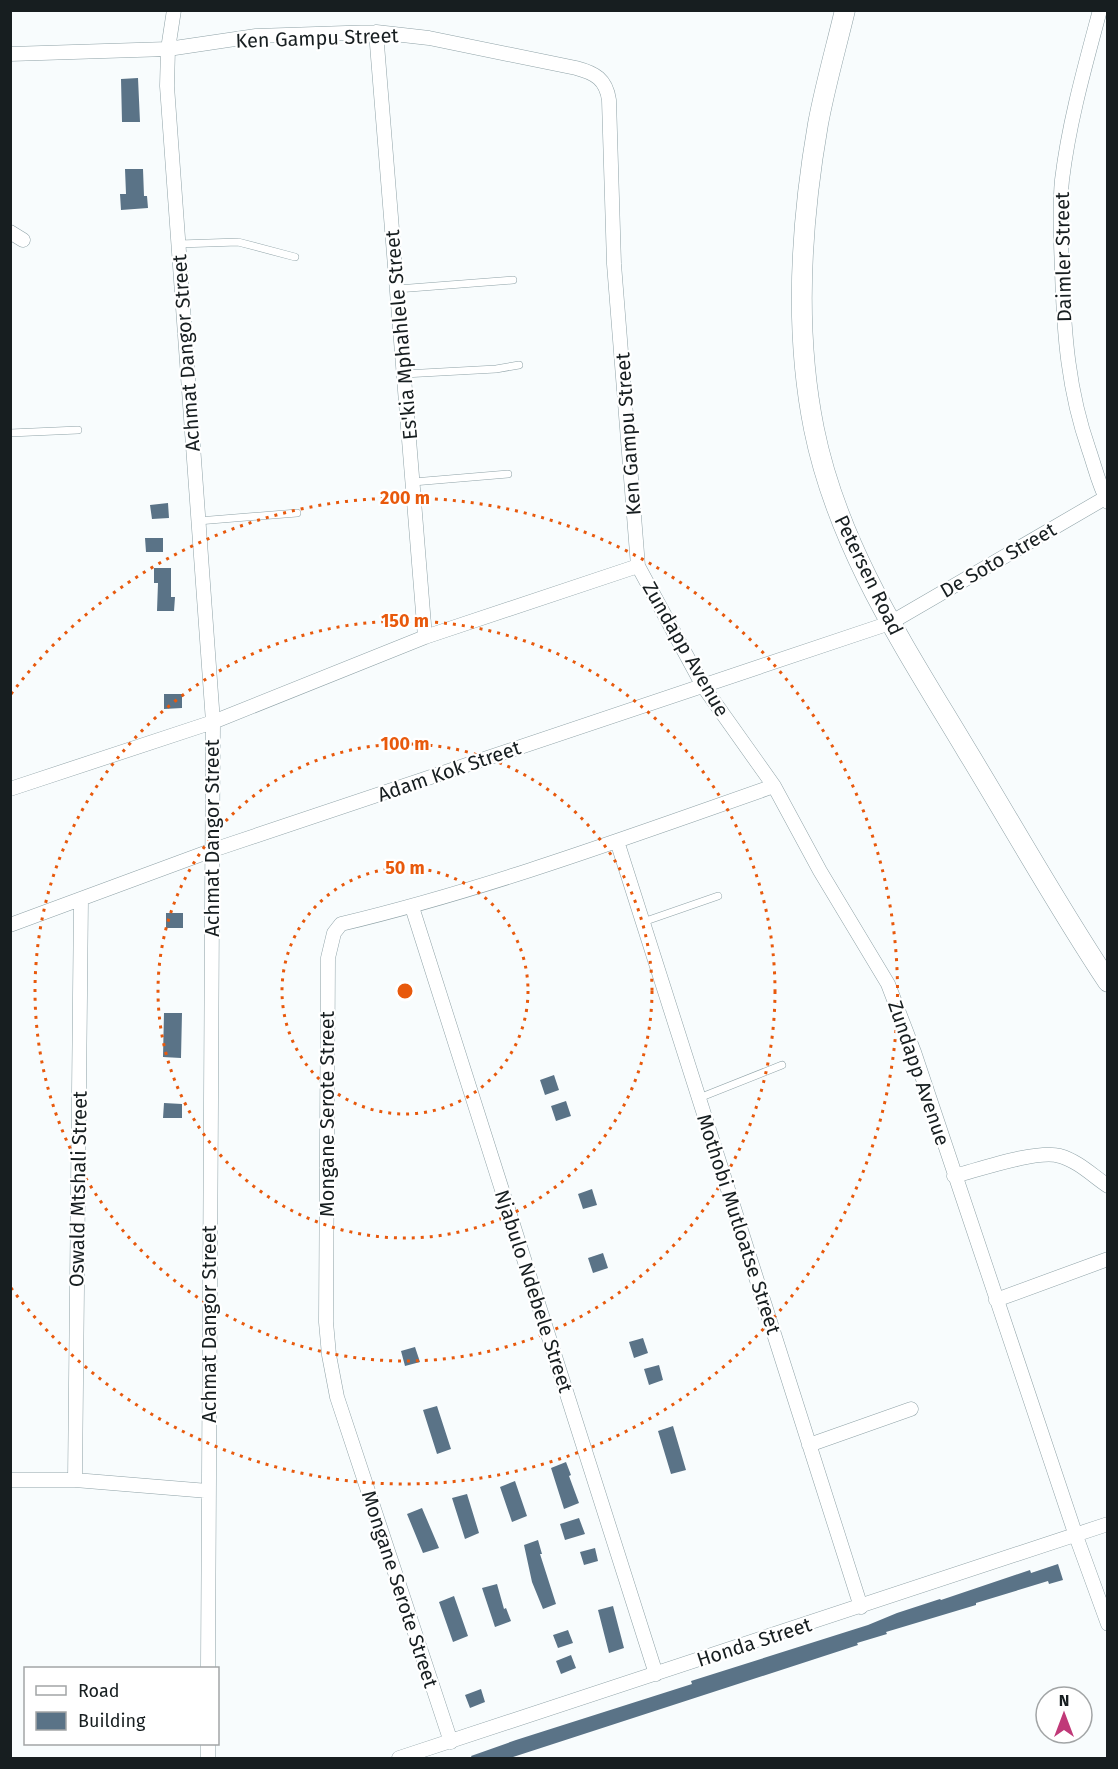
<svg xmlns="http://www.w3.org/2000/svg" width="1118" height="1769" font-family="'Fira Sans',sans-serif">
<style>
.building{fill:#5a7387}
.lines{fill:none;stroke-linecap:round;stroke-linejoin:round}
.lane-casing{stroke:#8fa2a7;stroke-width:8}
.street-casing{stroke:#8fa2a7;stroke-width:15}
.secondary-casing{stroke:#8fa2a7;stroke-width:21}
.lane{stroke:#fff;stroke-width:7}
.street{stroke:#fff;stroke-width:14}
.secondary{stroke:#fff;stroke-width:20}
.ring{fill:none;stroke:#e8590c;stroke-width:3;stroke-dasharray:3 6}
.labels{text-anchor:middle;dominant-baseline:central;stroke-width:4.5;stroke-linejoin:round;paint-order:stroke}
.street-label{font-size:20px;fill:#171e20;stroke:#fff}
.centre{fill:#e8590c;stroke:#fff;stroke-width:3}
.ring-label{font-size:18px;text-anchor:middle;font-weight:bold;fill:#e8590c;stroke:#fff;stroke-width:4.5;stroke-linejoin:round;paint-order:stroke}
</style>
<rect width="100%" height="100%" fill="#f8fcfd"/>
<path class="building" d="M138,78L140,122H122L121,79Z
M125,169H143L144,196H147L148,208L121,210L120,194H126Z
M168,503L169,518L152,519L150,505Z
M145,538H163V552H146Z
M154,568H171V597H175L174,611H157L158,583H154Z
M164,694H182V708L164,709Z
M166,913H183V928H166Z
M164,1013H182L181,1058L163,1057Z
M554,1075L559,1090L545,1095L540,1080Z
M566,1101L571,1116L556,1121L551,1106Z
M164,1103L182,1104V1118H163Z
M592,1189L597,1205L583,1209L578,1194Z
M603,1253L608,1268L593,1273L588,1258Z
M643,1338L648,1353L634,1358L629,1342Z
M415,1347L420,1362L405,1366L401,1351Z
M659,1365L663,1380L649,1385L644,1369Z
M437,1406L451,1449L437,1454L423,1410Z
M673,1426L686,1470L671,1474L658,1431Z
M566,1462L571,1475L569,1476L579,1503L564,1509L551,1468Z
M515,1481L527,1516L512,1522L500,1487Z
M467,1494L479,1533L465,1539L452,1498Z
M422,1508L439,1548L423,1553L407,1514Z
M579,1518L585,1534L565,1540L560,1524Z
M538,1540L542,1554H540L556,1604L543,1609L532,1582L524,1545Z
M595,1548L598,1561L584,1565L580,1552Z
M1058,1564L1063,1580L1049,1584L1048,1581L976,1603V1605L886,1632L887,1634L857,1643L858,1645L510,1758H472L471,1756L516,1740L692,1684L691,1681L868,1625L897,1613L940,1599L941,1600L1030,1570L1031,1573Z
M497,1584L504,1609L506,1608L511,1621L495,1627L482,1588Z
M454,1596L468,1636L453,1642L439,1602Z
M613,1606L624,1648L609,1653L598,1610Z
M568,1630L573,1643L558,1648L553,1635Z
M571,1655L576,1668L561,1674L556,1661Z
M481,1689L485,1702L470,1708L465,1695Z"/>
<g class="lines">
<g class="lane-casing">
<path id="lane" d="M179,244L238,242L295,257
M397,289L513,280
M404,374L496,369L519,365
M10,433L78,430
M413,482L508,474
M198,521L297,513
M643,922L718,896
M699,1098L782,1065"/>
</g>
<g class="street-casing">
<path id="street" d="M174,10L168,49L167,86L213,722L208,1668
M1100,10C1085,66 1069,122 1062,180C1059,209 1061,241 1062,271C1064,334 1068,390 1089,450C1095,467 1099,486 1108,502
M376,32L425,637
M10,54L168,49L256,36L376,32L429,38L576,68C595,73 606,79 609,100L614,264L638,566L703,686L774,786L820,871L888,984L914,1052L1076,1536L1108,1624
M10,232L23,240
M10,789L213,722L425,637L638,566
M617,841L861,1607
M81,899L75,1480L208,1491
M412,907L656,1674
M10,925L213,850L890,623L1105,498
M954,1176C978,1170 1038,1149 1060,1156C1078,1161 1093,1176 1108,1186
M996,1300L1108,1259
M809,1445L911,1409
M10,1480H75
M451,1742L337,1397L329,1355L326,1322L328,958L334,933L341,924C488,889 631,836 774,786
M208,1758V1744
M399,1758L1108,1524"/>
</g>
<g class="secondary-casing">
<path id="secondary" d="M845,10C836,48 825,86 818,124C801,222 794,330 814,429C838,548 906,649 967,751C1014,828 1058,907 1108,982"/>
</g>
<use href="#lane" class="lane"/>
<use href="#street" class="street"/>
<use href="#secondary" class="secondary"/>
</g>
<g class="ring">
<circle cx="405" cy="991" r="123"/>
<circle cx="405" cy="991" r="247"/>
<circle cx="405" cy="991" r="370"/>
<path d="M11 694A493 493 0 1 1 11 1288"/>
</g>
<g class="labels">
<g class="street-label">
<text transform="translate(317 38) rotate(-2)">Ken Gampu Street</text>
<text transform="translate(1063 257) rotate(-91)">Daimler Street</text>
<text transform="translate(401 335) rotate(-95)">Es'kia Mphahlele Street</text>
<text transform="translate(186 353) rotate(-94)">Achmat Dangor Street</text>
<text transform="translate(628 434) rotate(-94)">Ken Gampu Street</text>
<text transform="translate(998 560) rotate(-30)">De Soto Street</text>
<text transform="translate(869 575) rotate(64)">Petersen Road</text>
<text transform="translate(686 649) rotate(60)">Zundapp Avenue</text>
<text transform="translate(449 771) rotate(-19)">Adam Kok Street</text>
<text transform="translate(212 838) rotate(-90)">Achmat Dangor Street</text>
<text transform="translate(919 1073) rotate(71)">Zundapp Avenue</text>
<text transform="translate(327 1114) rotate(-90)">Mongane Serote Street</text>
<text transform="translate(78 1189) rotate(-89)">Oswald Mtshali Street</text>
<text transform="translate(739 1224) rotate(72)">Mothobi Mutloatse Street</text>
<text transform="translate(534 1291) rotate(72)">Njabulo Ndebele Street</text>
<text transform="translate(209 1324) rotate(-90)">Achmat Dangor Street</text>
<text transform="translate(400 1589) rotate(72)">Mongane Serote Street</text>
<text transform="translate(754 1642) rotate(-18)">Honda Street</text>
</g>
</g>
<circle cx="405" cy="991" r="9" class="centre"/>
<g class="ring-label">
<text x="405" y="504">200 m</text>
<text x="405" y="627">150 m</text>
<text x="405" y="750">100 m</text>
<text x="405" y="874">50 m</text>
</g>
<rect width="1118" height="1769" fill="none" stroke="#171e20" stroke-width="24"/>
<rect x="24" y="1667" width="195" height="78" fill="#ffffff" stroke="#a2a5a6" stroke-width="1.5"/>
<rect x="36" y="1686" width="30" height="9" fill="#ffffff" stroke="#a2a5a6" stroke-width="1.5"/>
<text x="78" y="1697" font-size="18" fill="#171e20">Road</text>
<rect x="36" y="1712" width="30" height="18" fill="#5a7387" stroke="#a2a5a6" stroke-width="1.5"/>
<text x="78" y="1727" font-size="18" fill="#171e20">Building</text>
<g transform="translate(1064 1715)"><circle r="28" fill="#ffffff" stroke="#a2a5a6" stroke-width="1.5"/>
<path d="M0-4.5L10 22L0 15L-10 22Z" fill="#c03978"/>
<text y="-9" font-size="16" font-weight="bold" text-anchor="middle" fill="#171e20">N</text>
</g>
</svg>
